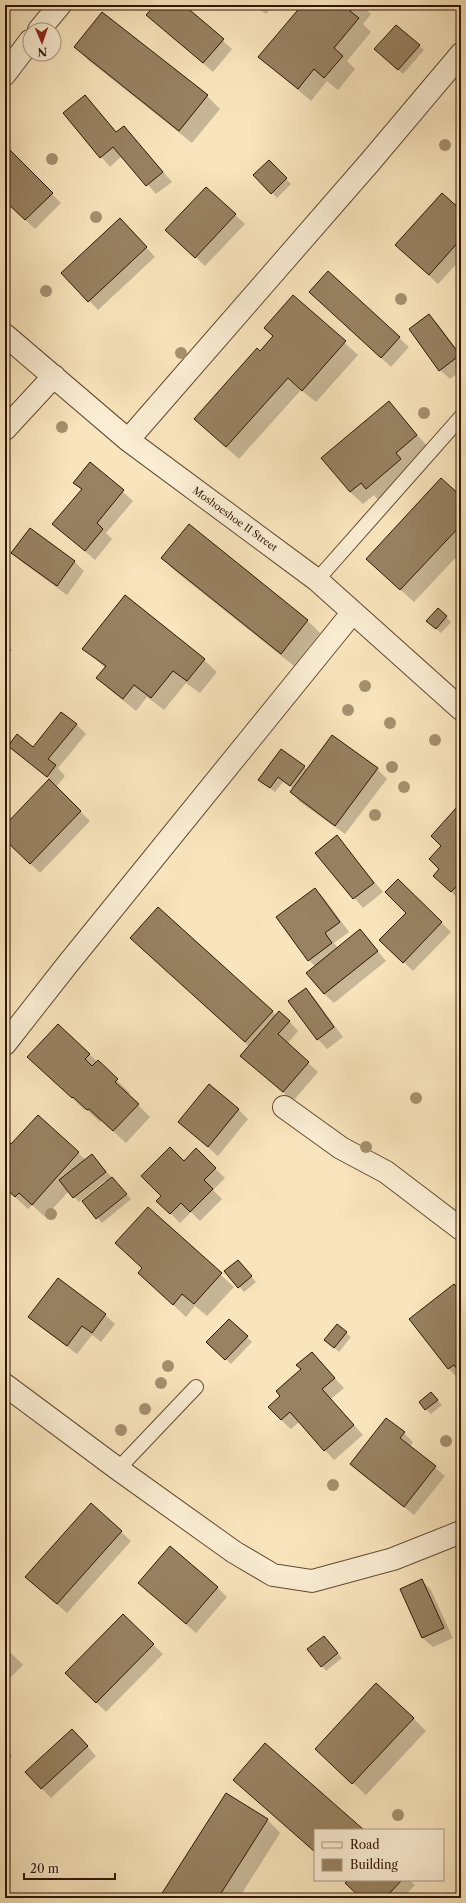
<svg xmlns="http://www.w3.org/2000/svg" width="466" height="1903" font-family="'Libre Caslon Text',serif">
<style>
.shadow{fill:#0003}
.building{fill:#988262;stroke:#2f1600}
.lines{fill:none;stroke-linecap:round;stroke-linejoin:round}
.service-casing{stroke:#624a2f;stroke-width:16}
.minor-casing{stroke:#624a2f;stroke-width:24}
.service{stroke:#fbeed4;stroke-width:14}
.minor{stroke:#fbeed4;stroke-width:22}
.tree{fill:#a5906f}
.labels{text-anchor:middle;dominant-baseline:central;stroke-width:3.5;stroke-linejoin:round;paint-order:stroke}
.street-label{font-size:10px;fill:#2f1600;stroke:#fbeed4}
</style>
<rect width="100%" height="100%" fill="#f9e5bd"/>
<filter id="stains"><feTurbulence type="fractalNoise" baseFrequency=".005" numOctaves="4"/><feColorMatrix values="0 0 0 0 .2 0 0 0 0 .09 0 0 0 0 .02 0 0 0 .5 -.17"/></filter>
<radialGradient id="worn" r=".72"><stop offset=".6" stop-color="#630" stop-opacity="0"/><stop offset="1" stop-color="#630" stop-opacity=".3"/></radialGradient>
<path class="shadow" d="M156,5H183L232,49L213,72L148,15Z
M254,5H273L266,14Z
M303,5H362L371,14L363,24L371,32L347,61L355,69L338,90L327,81L311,101L260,57Z
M102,13L207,96L220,109L192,143L88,60L76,47Z
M419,46L424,50L403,74L381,54Z
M85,97L117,133L124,127L172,182L156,194L122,156L110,167L64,113Z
M5,147L61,203L35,229L5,200Z
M269,161L291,184L277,198L255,175Z
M461,211V259L438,284L396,245Z
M235,215L245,224L205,266L176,239Z
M129,229L155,257L98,310L63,273Z
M293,296L358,355L316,402L301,390L239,459L208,431L260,353L274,337Z
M319,301L399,338L409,347L391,367Z
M429,315L438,324L461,355V371L450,379L440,370Z
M388,403L429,448L408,466L413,472L379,501L374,495L363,504L350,492Z
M91,463L133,501L106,533L112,539L95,560L54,524L82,490L74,483Z
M461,497V552L414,602L380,571Z
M189,525L308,621L320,633L294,666L175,571L162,558Z
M30,529L75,562L84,571L67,595L22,562L13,553Z
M446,617L451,622L441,633L433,626Z
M5,642L12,650L5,656Z
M84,648L204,660L217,672L200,693L186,683L164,710L147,697L136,711L110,690L98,678L105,668Z
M76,724L86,734L58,768L65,776L57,786L50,780L49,781L90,821L40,873L5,839V826L50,780L9,746L33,748Z
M332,736L377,769L387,779L345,834L300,802L291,792L294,789L283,782L275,792L260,780L304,767L308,770Z
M461,811V901L434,876L440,869L442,846Z
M337,837L383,892L363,908L316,853Z
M398,880L451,932L413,971L381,940L407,913Z
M315,889L324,898L349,932L334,943L338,948L360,930L386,961L334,1003L324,994L315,966L309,960Z
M158,908L277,1016L289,1021L298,1031L287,1044L318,1072L293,1101L251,1065L250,1047L144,950Z
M306,990L315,999L343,1037L327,1049L318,1039L290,1001Z
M89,1054L130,1093L128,1095L150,1117L126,1143L102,1121L100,1122L86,1109L85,1110L41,1070Z
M238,1109L248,1119L218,1156L179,1122Z
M38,1117L86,1160L92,1155L131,1199L102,1223L83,1201L106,1183L105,1181L79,1202L69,1191L45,1217L32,1205L28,1209L5,1188V1140L11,1146Z
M196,1150L225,1178L213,1190L222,1199L200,1221L191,1212L180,1223L158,1201L184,1162Z
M148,1208L234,1287L207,1316L195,1306L186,1317L139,1273L143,1269L116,1243Z
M242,1266L256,1282L244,1292L226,1271Z
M454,1285L461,1292V1381L448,1368Z
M105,1315L115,1324L101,1342L92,1335L77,1354L39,1326L30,1317Z
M229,1320L252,1342L231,1364L208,1342Z
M346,1333L351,1337L339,1352L331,1345Z
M321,1363L344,1388L331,1399L363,1435L334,1460L299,1422L291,1429L281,1420Z
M436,1398L442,1405L431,1414L426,1409Z
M404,1433L413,1442L410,1447L445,1476L414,1515L361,1474L351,1464Z
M91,1504L131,1541L67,1613L36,1586Z
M422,1581L431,1590L453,1638L433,1647L423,1638L402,1590Z
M139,1583L217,1587L227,1597L196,1633Z
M123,1616L163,1654L106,1712L67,1673Z
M324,1637L342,1658L326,1671L322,1666Z
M5,1647L23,1665L5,1683Z
M413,1718L426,1731L366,1795L329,1761Z
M81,1739L96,1756L51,1798L26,1772Z
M5,1749L12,1756L5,1764Z
M226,1794L268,1820L280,1833L239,1898H160Z
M347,1880H409L415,1885L403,1898H361Z"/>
<path class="building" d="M155,5H184L224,39L203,63L146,15Z
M302,5H356L350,11L359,18L334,48L343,56L324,78L314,69L298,89L258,57Z
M102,12L208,95L179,131L74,47Z
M396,25L420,45L398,70L374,49Z
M85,95L116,132L124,126L163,172L146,186L113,147L100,158L63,113Z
M5,145L53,193L25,220L5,201Z
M269,160L287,178L271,194L253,175Z
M206,187L236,214L195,258L165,230Z
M442,193L461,210V239L429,275L395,245Z
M120,218L147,247L88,302L61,273Z
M328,271L400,337L381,358L309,292Z
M293,295L346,341L302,391L288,378L226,447L194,419L257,348L260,351L273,336L264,328Z
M429,314L460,355L439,371L409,329Z
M389,401L417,435L396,453L401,459L366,489L361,483L350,492L321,458Z
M90,462L124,490L97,523L103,529L85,551L52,524L82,489L73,483Z
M441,478L461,496V525L400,590L366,559Z
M189,524L308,620L281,654L161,558Z
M30,528L75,561L57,586L11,553Z
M125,595L205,659L187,681L173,671L151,698L134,685L123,699L96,678L106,666L82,649Z
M438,608L447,616L436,629L426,621Z
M61,712L77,724L48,759L56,765L47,777L8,746L17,734L33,747Z
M332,735L378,768L335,826L290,792Z
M281,749L305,766L290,786L278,777L270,788L258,780Z
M49,779L81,811L30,864L5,840V825Z
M457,807L461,810V886L459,884L451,892L433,876L439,869L429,859L441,846L431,836Z
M337,835L374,883L353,899L315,853Z
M398,879L442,922L403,963L379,940L406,913L385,892Z
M315,888L340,922L325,933L332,943L308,961L276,917Z
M158,907L273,1011L245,1042L130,938Z
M360,929L378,951L324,994L306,973Z
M306,988L334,1027L317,1040L288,1001Z
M279,1011L290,1021L278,1034L309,1062L283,1092L240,1056Z
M58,1024L90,1054L85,1059L92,1066L98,1060L118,1079L115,1082L139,1104L113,1131L89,1109L87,1110L73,1097L72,1098L27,1057Z
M209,1084L239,1109L208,1147L178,1122Z
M38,1115L79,1152L32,1205L19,1193L15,1197L5,1188V1139L11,1144Z
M170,1147L184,1161L196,1148L216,1168L204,1180L213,1189L190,1212L181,1203L170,1214L156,1201L161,1196L141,1176Z
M92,1154L106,1172L73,1198L59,1180Z
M112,1177L127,1194L96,1219L82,1201Z
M148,1207L222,1273L194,1304L182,1294L173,1305L138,1273L142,1268L115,1243Z
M238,1260L252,1276L238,1288L224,1271Z
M58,1278L106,1314L92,1333L82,1326L67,1346L28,1317Z
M454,1284L461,1293V1374L454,1365L448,1369L409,1319Z
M229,1319L248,1336L225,1360L206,1342Z
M337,1324L347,1332L334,1348L324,1340Z
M312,1352L335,1378L322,1389L354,1425L324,1451L290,1412L281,1420L268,1407L280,1396L276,1391L301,1369L296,1365Z
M431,1392L438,1400L425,1410L419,1402Z
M386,1418L405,1432L400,1438L436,1466L404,1507L350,1464Z
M91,1503L122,1531L57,1604L25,1577Z
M170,1546L218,1587L186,1624L138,1583Z
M422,1579L444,1628L422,1638L400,1589Z
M123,1614L154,1644L96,1703L65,1673Z
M324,1636L338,1653L321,1667L307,1649Z
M376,1683L414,1718L352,1784L315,1749Z
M72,1729L88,1746L41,1789L25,1772Z
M265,1743L364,1830H315V1852L233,1780Z
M226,1793L268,1819L218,1898H159Z
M348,1880H402L385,1898H361L345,1883Z"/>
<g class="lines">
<g class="service-casing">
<path id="service" d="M317,580L461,417
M118,1469L196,1387"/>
</g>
<g class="minor-casing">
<path id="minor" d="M39,30L60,5
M5,74L30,41
M5,335L128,440L317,580L461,709
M5,429L54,376
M128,440L370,162L461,54
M5,1044L67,965L353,612
M284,1107L341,1148L386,1172L461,1229
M5,1385L118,1469L234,1552L273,1575L312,1581L393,1559L461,1532"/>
</g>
<use href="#service" class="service"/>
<use href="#minor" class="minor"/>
</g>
<g class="tree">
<circle cx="445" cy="145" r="6"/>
<circle cx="52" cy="159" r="6"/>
<circle cx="96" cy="217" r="6"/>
<circle cx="46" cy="291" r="6"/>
<circle cx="401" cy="299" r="6"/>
<circle cx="181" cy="353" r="6"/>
<circle cx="424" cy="413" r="6"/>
<circle cx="62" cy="427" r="6"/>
<circle cx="365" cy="686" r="6"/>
<circle cx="348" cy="710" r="6"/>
<circle cx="390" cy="723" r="6"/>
<circle cx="435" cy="740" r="6"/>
<circle cx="392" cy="767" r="6"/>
<circle cx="404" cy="787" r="6"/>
<circle cx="375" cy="815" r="6"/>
<circle cx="416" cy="1098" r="6"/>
<circle cx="366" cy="1147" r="6"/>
<circle cx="51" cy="1214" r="6"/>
<circle cx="168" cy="1366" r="6"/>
<circle cx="161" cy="1383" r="6"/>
<circle cx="145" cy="1409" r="6"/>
<circle cx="121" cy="1430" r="6"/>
<circle cx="446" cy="1441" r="6"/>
<circle cx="333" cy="1485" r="6"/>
<circle cx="398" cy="1815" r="6"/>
</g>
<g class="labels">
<g class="street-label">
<text transform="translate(235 519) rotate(36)">Moshoeshoe II Street</text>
</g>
</g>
<rect width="466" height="1903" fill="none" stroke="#f9e5bd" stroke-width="20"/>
<rect x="6" y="6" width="454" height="1891" fill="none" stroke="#2f1600" stroke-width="2"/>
<rect x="10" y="10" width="446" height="1883" fill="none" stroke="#2f1600"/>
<rect x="314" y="1829" width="130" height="52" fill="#fbeed4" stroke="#a9987f"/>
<rect x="322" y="1842" width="20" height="6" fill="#fbeed4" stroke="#a9987f"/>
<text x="350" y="1849" font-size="12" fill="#2f1600">Road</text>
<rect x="322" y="1859" width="20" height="12" fill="#988262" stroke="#a9987f"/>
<text x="350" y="1869" font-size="12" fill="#2f1600">Building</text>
<g transform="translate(42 42) rotate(178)"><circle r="19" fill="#fbeed4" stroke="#a9987f"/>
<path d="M0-3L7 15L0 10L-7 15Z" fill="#8f2418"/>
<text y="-6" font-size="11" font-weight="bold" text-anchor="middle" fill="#2f1600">N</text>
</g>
<path d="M24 1873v6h91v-6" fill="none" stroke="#2f1600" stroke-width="2"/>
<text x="30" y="1873" font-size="12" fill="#2f1600" stroke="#fbeed4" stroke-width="3" paint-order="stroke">20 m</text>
<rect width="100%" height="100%" filter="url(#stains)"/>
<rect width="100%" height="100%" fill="url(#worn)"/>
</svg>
